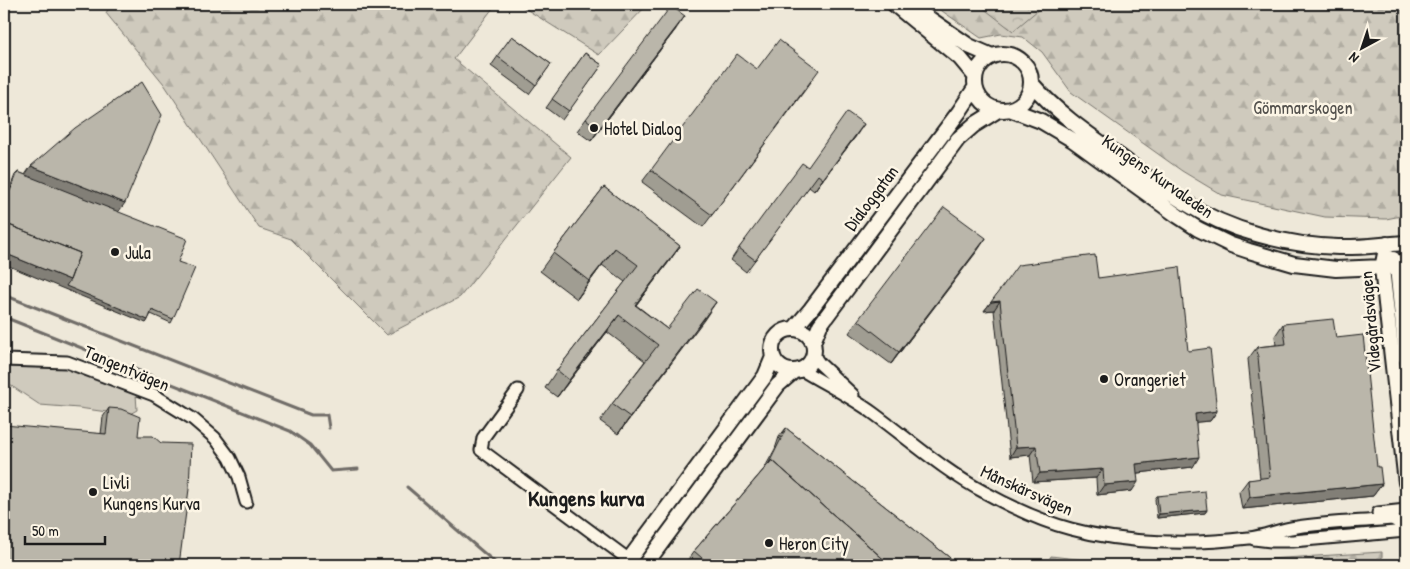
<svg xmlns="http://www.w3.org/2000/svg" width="1410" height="569" font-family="'Patrick Hand',sans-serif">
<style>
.grass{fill:#cfcabd;stroke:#76736c}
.forest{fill:url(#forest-firs);stroke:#76736c}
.park{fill:url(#park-crowns);stroke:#76736c}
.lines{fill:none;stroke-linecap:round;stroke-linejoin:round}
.stream{stroke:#6f6c67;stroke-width:3}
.minor-casing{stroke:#1c1c1c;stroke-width:15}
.tertiary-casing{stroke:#1c1c1c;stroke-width:18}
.minor{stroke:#fcf5e5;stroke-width:11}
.tertiary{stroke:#fcf5e5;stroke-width:14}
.wall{fill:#a09d92;stroke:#1c1c1c}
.shaded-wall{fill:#827f77;stroke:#1c1c1c}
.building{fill:#bab6aa;stroke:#1c1c1c}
.poi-dot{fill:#1c1c1c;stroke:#fcf5e5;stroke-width:2}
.labels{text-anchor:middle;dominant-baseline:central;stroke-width:5;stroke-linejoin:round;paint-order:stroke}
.park-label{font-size:18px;fill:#52504c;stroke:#fcf5e5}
.poi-label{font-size:18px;fill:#1c1c1c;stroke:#fcf5e5;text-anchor:start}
.street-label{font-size:18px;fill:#1c1c1c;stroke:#fcf5e5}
.district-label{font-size:22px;font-weight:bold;fill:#1c1c1c;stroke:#fcf5e5}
</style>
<defs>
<pattern id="forest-firs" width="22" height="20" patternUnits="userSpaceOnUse" patternTransform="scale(1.25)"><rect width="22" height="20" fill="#cfcabd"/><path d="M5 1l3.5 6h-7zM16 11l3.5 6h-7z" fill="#b1ada2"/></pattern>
<pattern id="park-crowns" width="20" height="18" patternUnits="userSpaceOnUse" patternTransform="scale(1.25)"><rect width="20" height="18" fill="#cfcabd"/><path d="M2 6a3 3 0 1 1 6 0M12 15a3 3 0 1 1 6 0" fill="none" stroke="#b1ada2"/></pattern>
</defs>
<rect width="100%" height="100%" fill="#eee8d9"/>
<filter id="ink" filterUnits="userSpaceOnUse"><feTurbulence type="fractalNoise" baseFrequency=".02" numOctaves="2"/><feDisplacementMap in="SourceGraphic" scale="10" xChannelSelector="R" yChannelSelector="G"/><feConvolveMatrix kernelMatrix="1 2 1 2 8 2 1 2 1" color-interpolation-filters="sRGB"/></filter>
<g filter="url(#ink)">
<path class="grass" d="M4,365L66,368L136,394L137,410L128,415L79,408L40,405L4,381Z"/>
<path class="forest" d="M111,4H496L454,59L571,157L460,297L387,335L291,239L259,228L164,84L106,13Z
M518,4H648L599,55Z
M932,4H1406V215L1386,219L1325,217L1222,195L1182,171L1071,92L1042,52L1023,37L1001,34L981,38Z
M1382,552V565H1171Z
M1051,556L1126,565H1046Z"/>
<path class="park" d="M978,4H1045L1013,31Z"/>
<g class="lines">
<path class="stream" d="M4,295L311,415H327L329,428
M4,317L290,431L310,445L331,471L358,469
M407,487L498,565"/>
<g class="minor-casing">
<path id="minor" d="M814,356L819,363L853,395
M4,360L67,362L154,395L193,419L215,438L230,458L239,477L246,502
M802,370C825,384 851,397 873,413C910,440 944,471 984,492C1011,507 1041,521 1071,529C1126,544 1192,545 1249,538C1265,536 1280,529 1297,527C1324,523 1352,522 1380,520L1392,519L1406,526
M518,390L483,438L481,450L636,565
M1378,513L1406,510
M1254,539L1271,541H1293L1406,531"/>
</g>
<g class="tertiary-casing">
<path id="tertiary" d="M894,4L960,58L975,76
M908,4L969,46L992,56
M975 82a28 28 0 1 1 56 0a28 28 0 1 1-56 0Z
M1032,84C1057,113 1088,134 1119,156C1140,172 1161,188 1184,202C1229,231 1285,245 1338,247C1361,248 1384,244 1406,243
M1012,110L1041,121L1073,140L1178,216L1198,229L1231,245L1249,251L1294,264L1336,269L1406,266
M1387,244L1382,268L1406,483
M1393,259L1397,267L1406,358
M772 350a21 21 0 1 1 42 0a21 21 0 1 1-42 0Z
M794,329L811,309L959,112L975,88
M813,342L820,325L958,139L974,125L998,110
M625,565L765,376L773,357
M645,565L778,385L793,372"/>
</g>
<use href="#minor" class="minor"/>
<use href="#tertiary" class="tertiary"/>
</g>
<path class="wall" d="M676,29L591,141L577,131L586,119Z
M512,36L551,64L529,94L491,66Z
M585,53L602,65L562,120L546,108Z
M757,69L811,82L703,227L642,182L651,170Z
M856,136L814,191L809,187L746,272L731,260L739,248L808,167Z
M18,172L118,212L178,262L173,319L171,323L151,314L146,323L8,193L15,175Z
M604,187L680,246L668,263L636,305L667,329L716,302L618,434L600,421L612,404L645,361L607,332L557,397L545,388L557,370L625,282L602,265L577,299L540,271L553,253Z
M986,238L891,364L849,333L858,320Z
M1098,278L1188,351L1217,411L1210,421L1196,422L1193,467L1137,473L1132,491L1097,495L1096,478L1033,482L1030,455L1010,457L994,310L984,311L991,302Z
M1283,324L1336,338L1377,467L1382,484L1373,496L1242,509L1239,492L1248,480L1260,479L1248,359L1257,347L1276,345L1275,336Z
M109,408L138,436L101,434L103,417Z
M786,428L959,565H684L694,551L764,469L775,449L779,437Z
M1157,496L1207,510L1205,513L1157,518L1155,499Z"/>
<path class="shaded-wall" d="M685,16L676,29L591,141L599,129Z
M864,124L856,136L814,191L823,179Z
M31,166L125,203L116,215L23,178Z
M986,238L978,250L891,364L899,352Z
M680,246L668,263L623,322L635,305Z
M615,248L602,265L577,299L589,281Z
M4,253L70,280L148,320L146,323L4,264Z
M1000,301L994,310L984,311L991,302Z
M716,302L704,320L618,434L630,417Z
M619,315L607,332L557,397L569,380Z
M1217,411L1210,421L1188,423L1195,414Z
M1036,446L1030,455L1010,457L1016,447Z
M1199,457L1193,467L1129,474L1136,464Z
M1103,469L1096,478L1033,482L1040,473Z
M1138,482L1132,491L1097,495L1104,485Z
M1382,484L1373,496L1242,509L1250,497Z
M1207,510L1205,513L1157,518L1159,514Z"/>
<path class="building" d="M671,6L685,16L599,129L586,119Z
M512,36L551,64L536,85L497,56Z
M779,40L819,70L712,215L651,170L737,54L757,69Z
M585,53L602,65L569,111L552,99Z
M142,82L162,115L125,203L31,166L75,128Z
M847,112L864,124L823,179L818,175L755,260L739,248L802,163L808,167Z
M18,172L187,239L178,262L195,268L173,319L152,310L148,320L66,286L70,280L80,253L4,223V198L10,191Z
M604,187L680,246L635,305L667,329L698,289L716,302L630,417L612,404L658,345L619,315L569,380L557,370L638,265L615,248L589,281L553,253Z
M944,207L986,238L899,352L858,320Z
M4,223L80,253L70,280L4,253Z
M1095,255L1098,278L1179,267L1188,351L1210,348L1217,411L1195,414L1199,457L1136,464L1138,482L1104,485L1103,469L1040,473L1036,446L1016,447L1000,301L991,302L1018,265Z
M1333,319L1336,338L1363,335L1377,467H1380L1382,484L1250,497L1248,480L1270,477L1257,347L1286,344L1283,324Z
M109,408L121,409L140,417L138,436H153L161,443L191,444L189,489L179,565H4V425L106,434Z
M786,428L959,565H890L772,460L768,465L781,439Z
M772,460L890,565H710L694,551Z
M1205,491L1207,510L1159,514L1157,496Z"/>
</g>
<g class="poi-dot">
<circle cx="594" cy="128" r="5"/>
<circle cx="115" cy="252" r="5"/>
<circle cx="1104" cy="379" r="5"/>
<circle cx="93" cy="492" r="5"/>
<circle cx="769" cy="543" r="5"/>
</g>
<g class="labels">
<g class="park-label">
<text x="1303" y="107">Gömmarskogen</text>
</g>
<g class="poi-label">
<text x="604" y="128">Hotel Dialog</text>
<text x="125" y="252">Jula</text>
<text x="1114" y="379">Orangeriet</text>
<text x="103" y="482">Livli<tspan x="103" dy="21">Kungens Kurva</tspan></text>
<text x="779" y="543">Heron City</text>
</g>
<g class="street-label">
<text transform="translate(1158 176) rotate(35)">Kungens Kurvaleden</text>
<text transform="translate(871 198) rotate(-53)">Dialoggatan</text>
<text transform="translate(1370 322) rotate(-95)">Videgårdsvägen</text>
<text transform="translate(127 368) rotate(23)">Tangentvägen</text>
<text transform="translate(1027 490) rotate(24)">Månskärsvägen</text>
</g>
<g class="district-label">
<text x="586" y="498">Kungens kurva</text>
</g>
</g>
<rect width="1410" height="569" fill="none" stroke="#fcf5e5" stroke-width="20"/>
<rect x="10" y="10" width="1390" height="549" fill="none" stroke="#1c1c1c" stroke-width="2" filter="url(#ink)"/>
<g transform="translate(1362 48) rotate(220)" stroke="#fcf5e5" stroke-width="4" paint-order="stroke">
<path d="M0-4L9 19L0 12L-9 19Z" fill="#1c1c1c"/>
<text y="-8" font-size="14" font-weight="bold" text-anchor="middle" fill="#1c1c1c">N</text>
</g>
<path d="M25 536v8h80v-8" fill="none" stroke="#1c1c1c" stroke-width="2.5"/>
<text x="32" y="536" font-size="15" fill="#1c1c1c" stroke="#fcf5e5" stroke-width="4" paint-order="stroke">50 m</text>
</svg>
